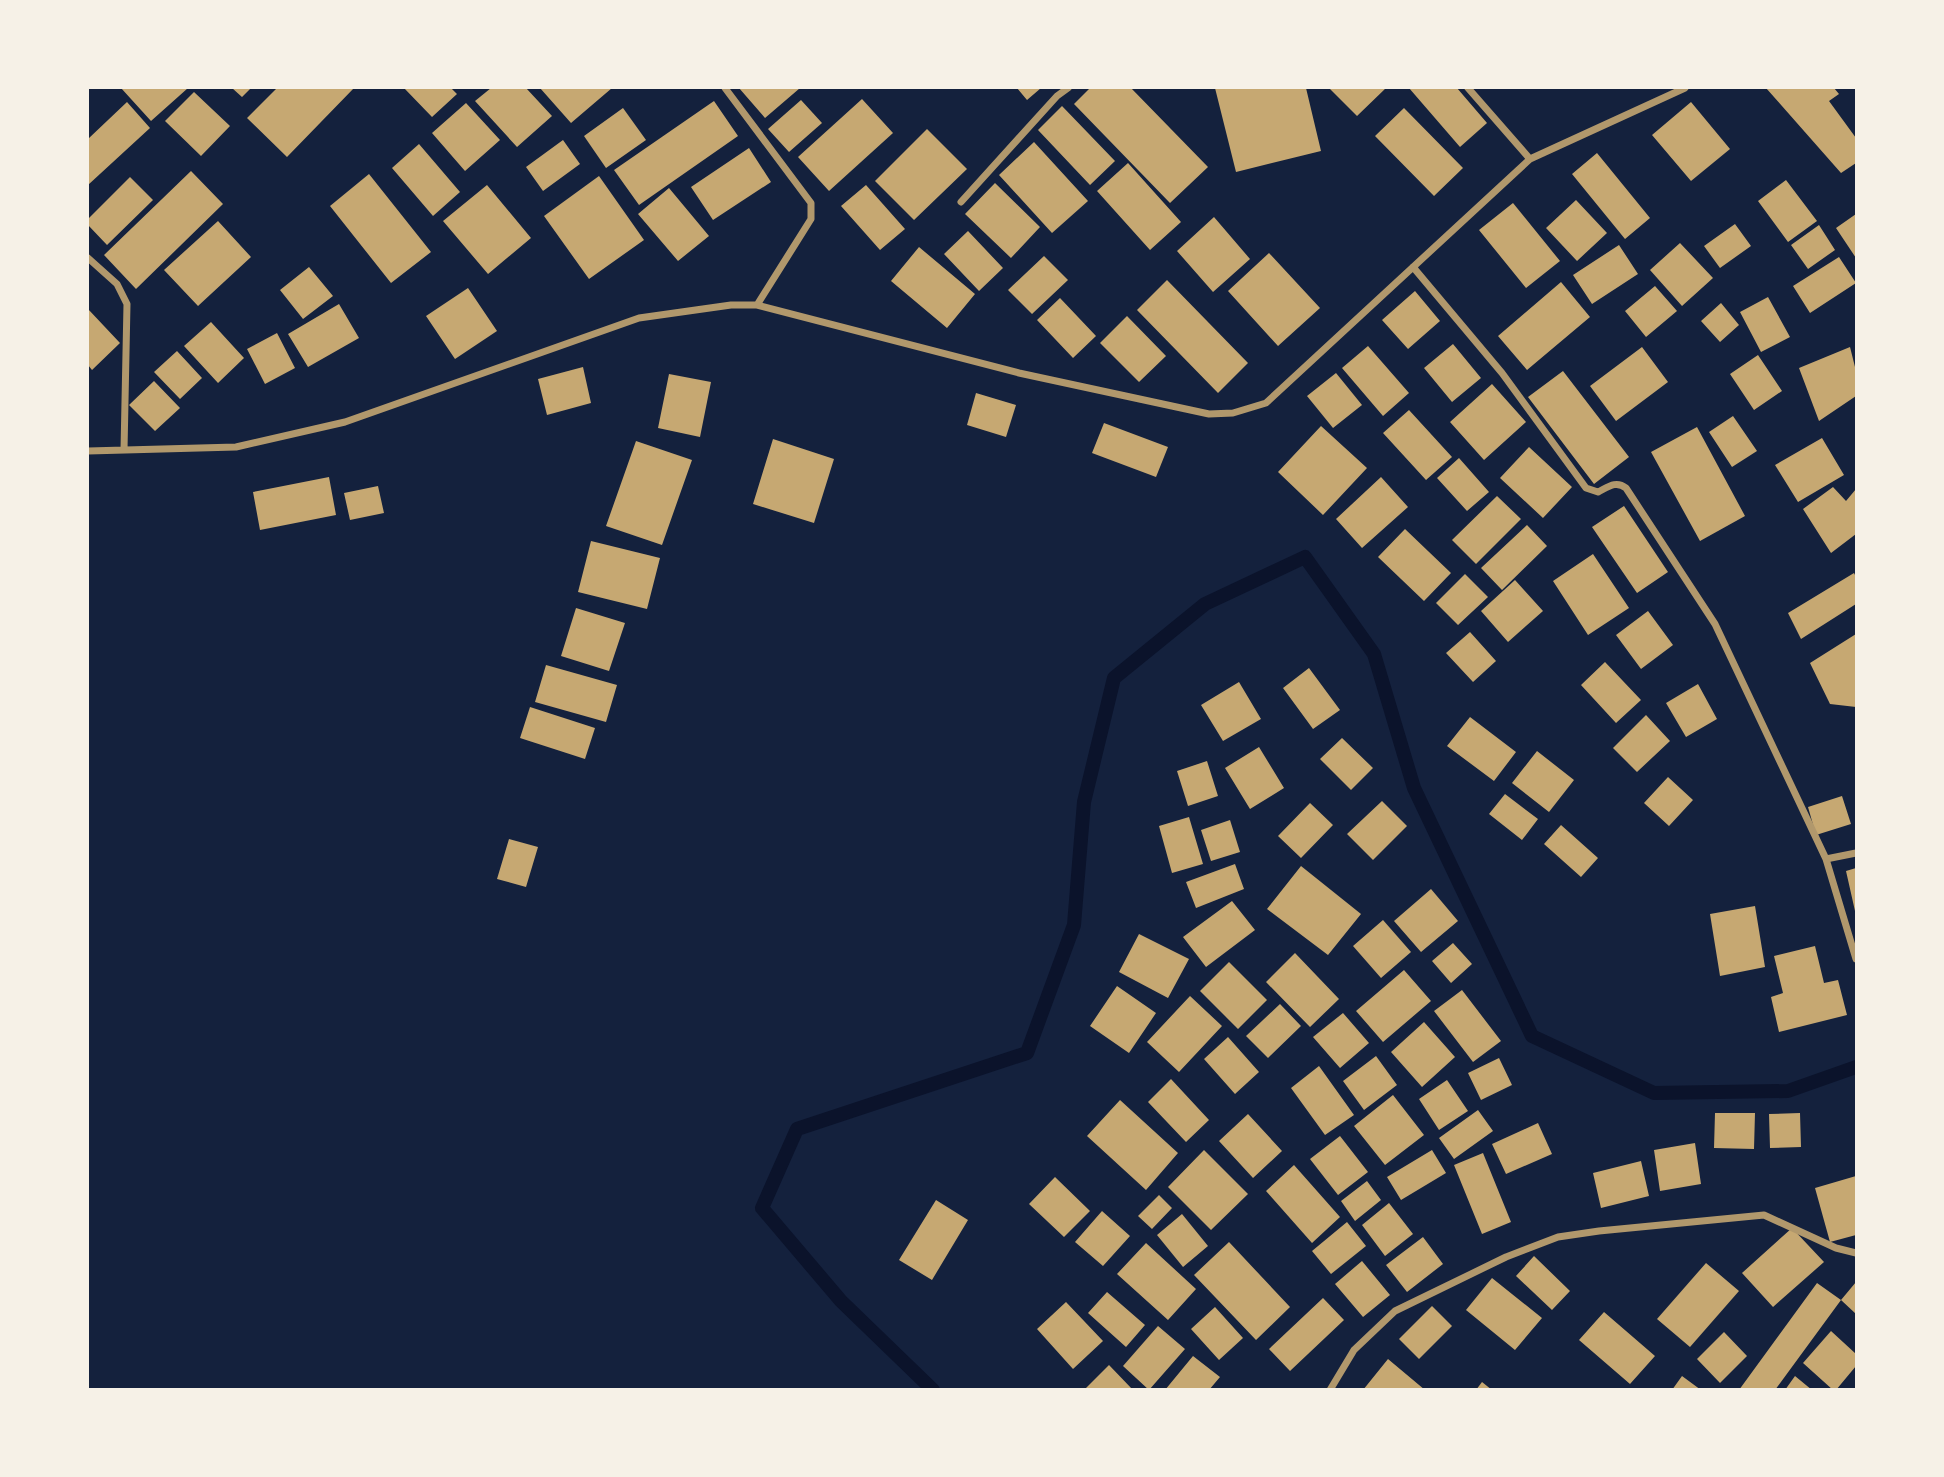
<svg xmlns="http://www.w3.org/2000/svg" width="1944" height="1477" font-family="Roboto,sans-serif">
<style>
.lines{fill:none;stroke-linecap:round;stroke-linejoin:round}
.stream{stroke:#0b132b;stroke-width:14}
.building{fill:#c6a872}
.minor{stroke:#b1986c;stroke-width:7}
</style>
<rect width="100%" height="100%" fill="#14213d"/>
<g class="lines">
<path class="stream" d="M933,1390L841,1301L762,1208L797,1129L1027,1053L1074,925L1084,802L1114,678L1205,604L1305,557L1374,654L1414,788L1532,1036L1654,1093L1788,1091L1856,1067"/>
</g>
<path class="building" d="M121,88H188L151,121Z
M232,88H251L242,97Z
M277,88H354L287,157L247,118Z
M404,88H451L457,94L432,117Z
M491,88H526L552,116L517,147L475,101Z
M540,88H612L571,123Z
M739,88H800L765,118Z
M1017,88H1041L1027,100Z
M1090,88H1131L1208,167L1170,203L1074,104Z
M1215,88H1306L1321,151L1236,172Z
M1329,88H1386L1357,116Z
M1409,88H1457L1487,123L1460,147Z
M1766,88H1834L1839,94L1829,101L1856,138V163L1841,173Z
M194,92L230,126L201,156L165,121Z
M862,99L893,133L829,191L798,157Z
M801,100L822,123L789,152L768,129Z
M714,101L738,136L639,205L614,170Z
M127,102L150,128L88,185V139Z
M1691,102L1730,149L1691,181L1652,135Z
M466,103L500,140L465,171L432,133Z
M1062,106L1115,161L1090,185L1038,130Z
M623,108L646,140L606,168L584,136Z
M1404,108L1463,168L1434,196L1375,136Z
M927,129L967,169L914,220L875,181Z
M563,140L580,164L543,191L526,167Z
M1034,142L1088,201L1052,233L999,175Z
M419,144L460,192L433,216L392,168Z
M749,148L771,182L713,220L691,187Z
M1597,153L1650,218L1625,239L1572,174Z
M1128,163L1181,222L1150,250L1097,191Z
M191,171L223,204L136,289L104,255Z
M369,174L431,252L391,283L330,206Z
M599,176L644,240L589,279L544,216Z
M130,177L153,200L107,245L88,225V219Z
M1786,180L1817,221L1788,242L1758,201Z
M995,183L1040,227L1011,258L965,214Z
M487,185L531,238L488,274L443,221Z
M866,185L905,229L880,250L841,206Z
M669,188L709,236L678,261L638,214Z
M1576,200L1607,233L1577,261L1546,228Z
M1513,203L1560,261L1526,288L1479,230Z
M1856,214V258L1836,228Z
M1214,217L1250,259L1213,292L1177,251Z
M218,221L251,257L198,306L164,270Z
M1735,224L1751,246L1720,268L1704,246Z
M1819,225L1835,250L1808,269L1791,245Z
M968,231L1003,268L979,291L944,254Z
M1680,243L1713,278L1682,306L1650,270Z
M1619,245L1638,274L1592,304L1573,275Z
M919,247L975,294L947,328L891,281Z
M1269,253L1320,308L1278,346L1228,291Z
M1044,256L1068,280L1032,314L1008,290Z
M1839,257L1856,283L1810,313L1793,286Z
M309,267L333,296L303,319L280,290Z
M1167,280L1248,363L1218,393L1137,310Z
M1561,282L1590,317L1527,370L1498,336Z
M1655,286L1677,311L1646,337L1625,311Z
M468,288L497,331L455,359L426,316Z
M1415,291L1440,321L1408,349L1382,320Z
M1768,297L1790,337L1761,352L1740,312Z
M1060,298L1096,336L1073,358L1037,320Z
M1721,303L1739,325L1720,342L1701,321Z
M339,304L359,338L308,367L288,334Z
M88,309L120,343L92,370L88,365Z
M1127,316L1166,356L1139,382L1100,343Z
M211,322L244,358L218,383L184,346Z
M277,333L295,368L265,384L247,349Z
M1453,344L1481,378L1452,402L1424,368Z
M1368,346L1409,393L1383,416L1342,368Z
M1642,347L1668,382L1616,421L1590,386Z
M1850,347L1856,371V396L1819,421L1799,368Z
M177,351L202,378L180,399L154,372Z
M1758,355L1782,391L1754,410L1730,374Z
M583,367L591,403L547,415L538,379Z
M1563,371L1629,457L1594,484L1528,397Z
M1336,373L1362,405L1333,428L1307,396Z
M669,374L711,382L700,437L658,428Z
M154,381L180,408L155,431L129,405Z
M1492,384L1526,422L1484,460L1450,422Z
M976,393L1016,405L1006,437L967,425Z
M1409,410L1452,457L1426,480L1383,433Z
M1733,416L1757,451L1732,467L1709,432Z
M1104,423L1168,447L1156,477L1092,453Z
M1321,426L1367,468L1323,515L1278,472Z
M1697,427L1745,516L1700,541L1651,452Z
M1822,438L1844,475L1798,502L1775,465Z
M773,439L834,459L814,523L753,504Z
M636,441L692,460L662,545L606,526Z
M1529,447L1572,487L1543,518L1500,478Z
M1459,458L1489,492L1467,511L1437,478Z
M329,477L336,515L260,530L253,492Z
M1381,477L1408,507L1362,548L1336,519Z
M378,486L384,513L350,520L344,493Z
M1833,487L1846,501L1856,489V534L1831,553L1803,509Z
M1497,496L1521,519L1476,564L1452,540Z
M1624,506L1668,572L1637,593L1592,527Z
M1527,525L1547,546L1502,590L1481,568Z
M1405,529L1451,573L1424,601L1378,557Z
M591,541L660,558L647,609L578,592Z
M1593,554L1629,608L1588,635L1553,581Z
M1854,573L1856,577V604L1801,639L1788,613Z
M1465,574L1488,597L1458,625L1436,603Z
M1515,580L1543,611L1508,642L1481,611Z
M576,608L625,623L609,671L561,656Z
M1648,611L1673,645L1641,669L1616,635Z
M1470,632L1496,661L1473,682L1446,653Z
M1856,634V707L1830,704L1810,663Z
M1605,662L1641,700L1616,723L1581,685Z
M546,665L617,685L606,722L535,702Z
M1309,668L1340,710L1313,729L1283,688Z
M1239,682L1261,719L1223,741L1201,705Z
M1698,684L1717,719L1686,737L1666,703Z
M530,707L595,728L585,759L520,738Z
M1646,715L1670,741L1637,772L1613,748Z
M1470,717L1516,752L1494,781L1447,746Z
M1342,738L1373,768L1351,790L1320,759Z
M1259,747L1284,788L1250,809L1225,768Z
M1537,751L1574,780L1549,812L1512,783Z
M1207,761L1218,796L1188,806L1177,771Z
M1668,777L1693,800L1669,826L1644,803Z
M1505,794L1538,819L1522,840L1489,814Z
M1842,796L1851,824L1816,835L1808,807Z
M1382,801L1407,826L1373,860L1347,834Z
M1310,803L1333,825L1301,858L1278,836Z
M1189,817L1203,864L1172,873L1159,826Z
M1230,820L1240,852L1211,861L1201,830Z
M1561,825L1598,858L1581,877L1544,844Z
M509,839L538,847L526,887L497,879Z
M1235,864L1244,889L1196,908L1186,882Z
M1301,866L1361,914L1328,955L1267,909Z
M1856,868V911H1855L1846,871Z
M1431,889L1458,921L1421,952L1394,921Z
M1232,901L1255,930L1206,967L1183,937Z
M1755,906L1765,967L1720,976L1710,914Z
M1383,920L1411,952L1381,978L1353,946Z
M1139,934L1189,959L1168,998L1119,972Z
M1453,943L1472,964L1451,983L1432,961Z
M1815,946L1824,983L1838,980L1847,1015L1779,1032L1771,997L1783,993L1774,956Z
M1295,953L1339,999L1310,1027L1266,982Z
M1229,962L1267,1000L1238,1029L1200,991Z
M1404,970L1431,1001L1383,1042L1356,1011Z
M1117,986L1156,1013L1129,1053L1090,1026Z
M1462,990L1501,1041L1473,1062L1434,1011Z
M1190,996L1222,1026L1179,1072L1147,1042Z
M1280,1004L1301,1026L1268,1058L1246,1036Z
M1343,1013L1369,1043L1340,1068L1313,1037Z
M1424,1022L1455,1057L1422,1087L1391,1052Z
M1228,1037L1259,1072L1235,1094L1204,1059Z
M1376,1056L1397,1085L1364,1110L1343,1081Z
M1499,1058L1512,1085L1481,1100L1468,1073Z
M1319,1066L1354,1115L1325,1135L1291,1088Z
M1171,1079L1209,1120L1186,1142L1148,1102Z
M1447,1080L1468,1111L1439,1130L1419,1099Z
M1393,1095L1424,1135L1385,1165L1354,1126Z
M1120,1100L1178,1153L1146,1190L1087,1136Z
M1478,1110L1493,1131L1454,1159L1439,1138Z
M1715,1113H1755L1754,1149L1714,1148Z
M1800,1113L1801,1147L1770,1148L1769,1114Z
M1248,1114L1282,1151L1253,1178L1219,1141Z
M1538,1123L1552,1154L1506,1174L1492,1144Z
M1340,1136L1368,1172L1338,1195L1310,1159Z
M1695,1143L1701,1184L1660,1191L1654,1150Z
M1204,1150L1248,1194L1211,1230L1168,1187Z
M1432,1150L1446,1173L1401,1200L1387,1177Z
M1483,1153L1511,1222L1482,1234L1454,1165Z
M1641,1161L1649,1196L1601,1208L1593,1173Z
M1294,1165L1340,1217L1312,1243L1266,1191Z
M1856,1176V1235L1830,1242L1815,1188Z
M1055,1177L1090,1211L1064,1237L1029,1204Z
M1367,1181L1381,1200L1355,1221L1341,1201Z
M1159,1195L1172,1208L1152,1229L1138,1216Z
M936,1200L968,1220L932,1280L899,1260Z
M1389,1203L1413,1234L1385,1256L1362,1225Z
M1102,1211L1130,1236L1103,1266L1075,1242Z
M1182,1214L1208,1246L1183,1267L1157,1235Z
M1347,1222L1366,1246L1331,1274L1312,1251Z
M1792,1228L1824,1262L1773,1307L1742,1273Z
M1423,1237L1443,1264L1407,1292L1386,1265Z
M1229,1242L1290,1307L1256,1340L1194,1275Z
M1146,1243L1196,1289L1168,1320L1117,1274Z
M1534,1256L1570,1291L1552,1310L1516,1276Z
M1362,1261L1390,1295L1363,1317L1335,1284Z
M1706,1263L1739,1291L1690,1347L1657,1319Z
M1492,1278L1542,1318L1515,1350L1466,1310Z
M1856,1282V1314L1841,1300Z
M1817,1283L1841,1300L1775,1390H1739Z
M1107,1292L1145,1325L1126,1347L1088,1313Z
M1323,1298L1344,1320L1290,1371L1269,1349Z
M1066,1302L1103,1341L1073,1369L1037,1329Z
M1432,1306L1452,1326L1419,1359L1399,1339Z
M1215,1307L1243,1338L1219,1360L1191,1329Z
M1604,1312L1655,1356L1630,1384L1579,1340Z
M1158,1326L1185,1349L1149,1390L1123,1366Z
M1831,1331L1856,1354V1366L1836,1390H1833L1803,1363Z
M1724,1332L1747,1356L1720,1383L1697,1359Z
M1193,1356L1220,1377L1209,1390H1165Z
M1388,1359L1425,1390H1363Z
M1109,1365L1133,1390H1084Z
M1682,1376L1701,1390H1672Z
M1795,1376L1812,1390H1785Z
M1482,1382L1492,1390H1476Z"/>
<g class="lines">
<path class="minor" d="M725,88L811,203V219L757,305
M1468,88L1530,159
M961,202L1057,96L1068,88
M88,258L117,284L127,304L124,450
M1413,267L1502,373L1586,488L1598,492C1608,487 1616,480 1626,488L1715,624L1826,859L1856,959
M88,451L236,447L345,422L639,318L731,305H757L1019,373L1209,414L1233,413L1266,403L1530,159L1685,88
M1826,859L1856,853
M1330,1390L1354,1350L1395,1311L1506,1257L1558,1237L1599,1231L1764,1215L1836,1248L1856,1253"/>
</g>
<rect width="1944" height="1477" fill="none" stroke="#f6f1e7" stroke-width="178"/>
</svg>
